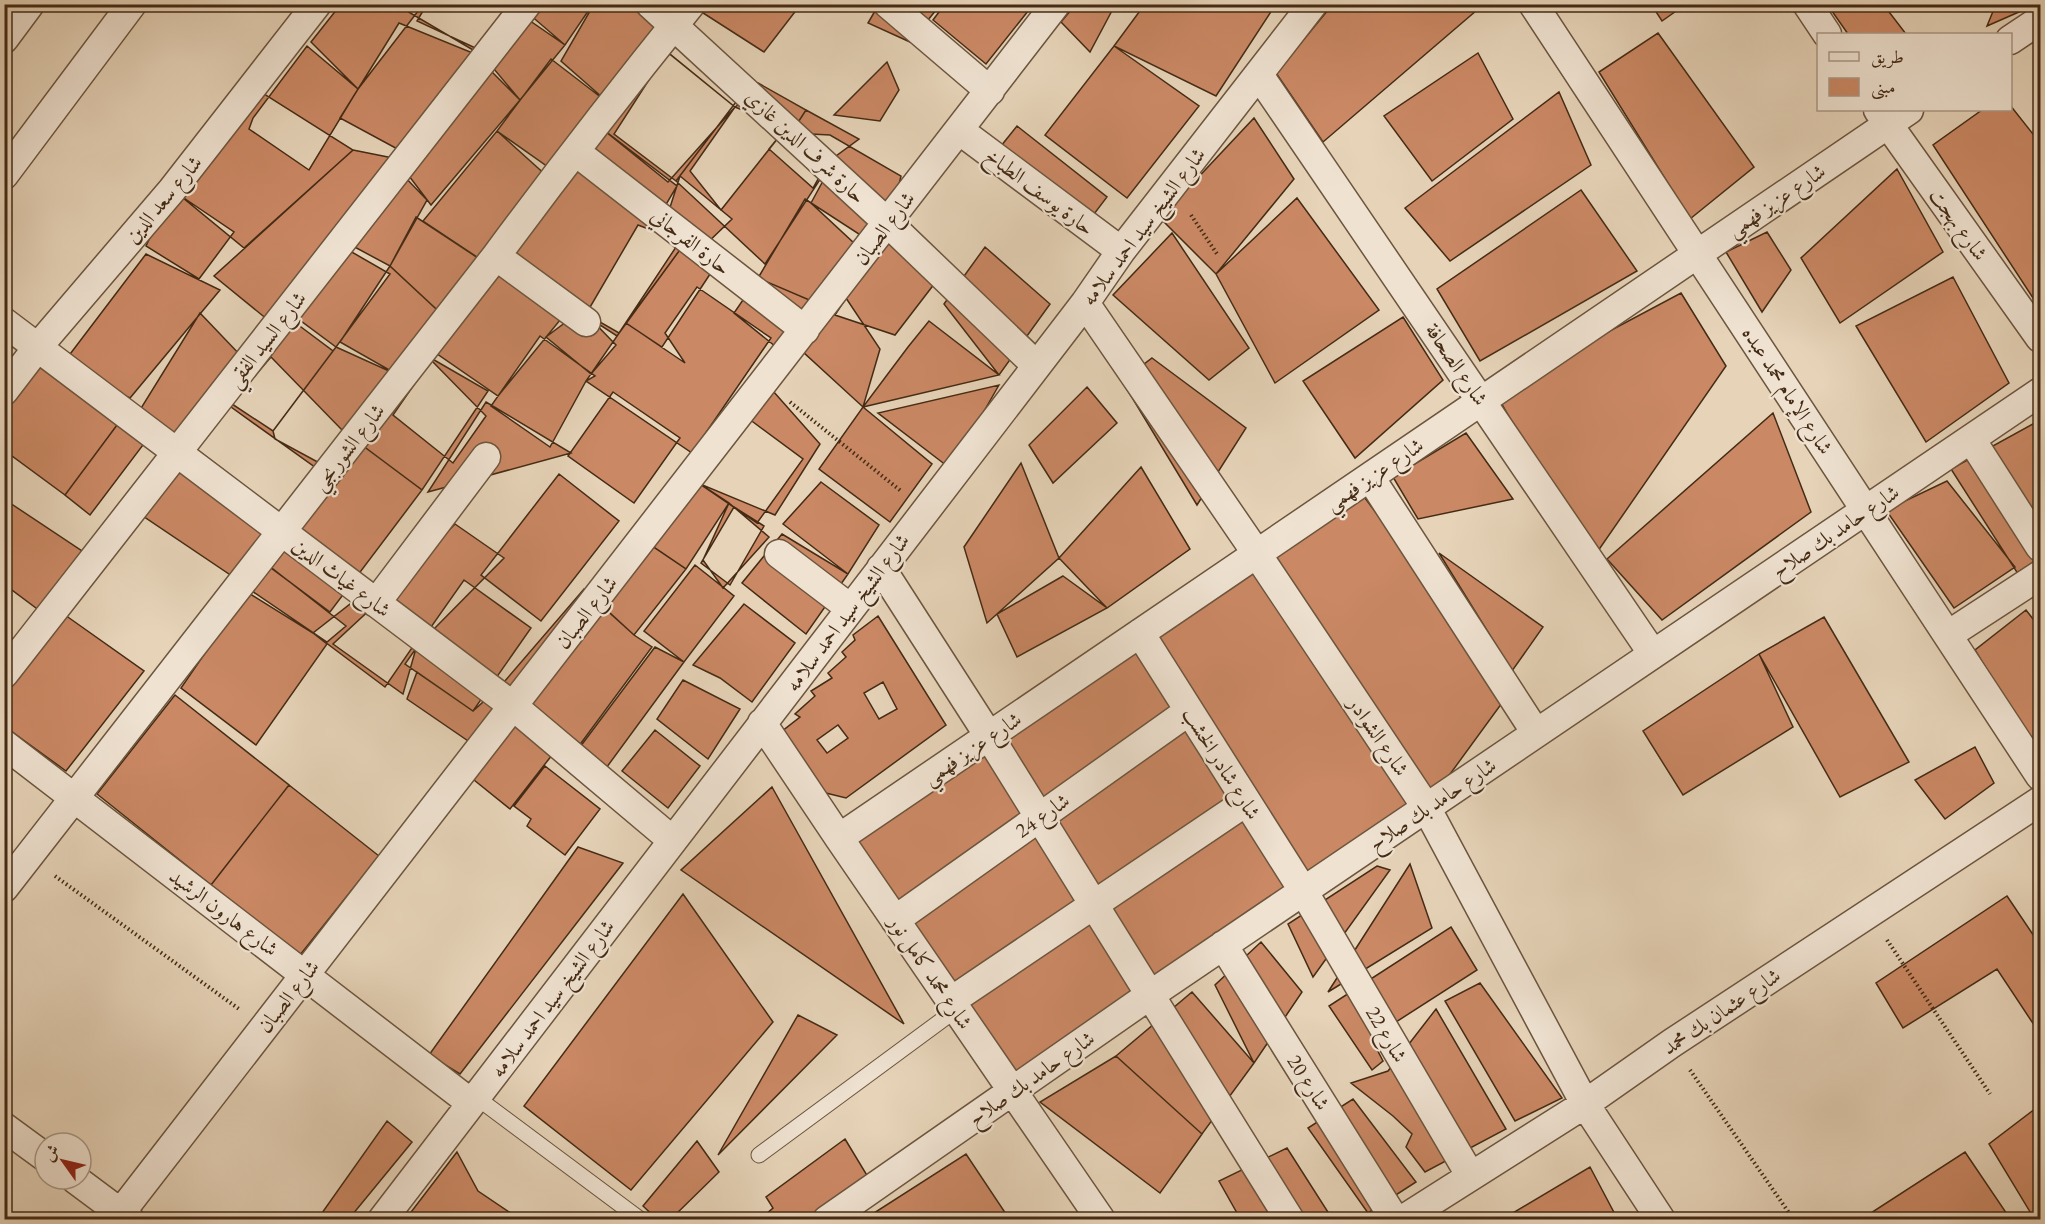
<svg xmlns="http://www.w3.org/2000/svg" width="2045" height="1224" font-family="'EB Garamond',Amiri,serif">
<style>
.building{fill:#ca8864;stroke:#442b15;stroke-width:1.5;fill-rule:evenodd}
.lines{fill:none;stroke-linecap:round;stroke-linejoin:round}
.lane-casing{stroke:#6c553e;stroke-width:17}
.street-casing{stroke:#6c553e;stroke-width:31}
.path{stroke:#442b15;stroke-width:4;stroke-dasharray:1.5 3;stroke-linecap:butt}
.lane{stroke:#efe2d1;stroke-width:15}
.street{stroke:#efe2d1;stroke-width:28}
.labels{text-anchor:middle;dominant-baseline:central;stroke-width:4.5;stroke-linejoin:round;paint-order:stroke}
.street-label{font-size:21px;fill:#442b15;stroke:#efe2d1}
</style>
<rect width="100%" height="100%" fill="#e6d3b8"/>
<filter id="stains"><feTurbulence type="fractalNoise" baseFrequency=".00333" numOctaves="4"/><feColorMatrix values="0 0 0 0 .2 0 0 0 0 .09 0 0 0 0 .02 0 0 0 .5 -.17"/></filter>
<radialGradient id="worn" r=".72"><stop offset=".6" stop-color="#630" stop-opacity="0"/><stop offset="1" stop-color="#630" stop-opacity=".3"/></radialGradient>
<path class="building" d="M341,4L422,6L358,89L311,42Z
M395,4H509L473,50Z
M427,4H520L484,52L417,21Z
M528,4H593L565,45L529,14Z
M594,4H641L670,21L611,105L561,61Z
M706,4H801L764,52L700,11Z
M879,4H941L910,42L868,23Z
M945,4H1030L1032,6L986,64L933,20Z
M1076,4L1115,5L1090,52L1061,22Z
M1145,4H1276L1216,96L1114,46Z
M1333,4H1484L1323,142L1276,73Z
M1651,4H1686L1662,21Z
M1827,4H1883L1906,34H1848Z
M1996,4H2037L1987,26Z
M520,14L565,45L520,100L489,63Z
M399,23L485,58L403,152L340,118Z
M1658,33L1754,167L1690,219L1599,72Z
M675,36L744,100L735,107L666,51Z
M672,44L736,102L676,181L614,134Z
M659,45L735,107L668,182L600,127Z
M307,46L358,89L309,170L249,129L253,118Z
M1114,46L1199,106L1127,198L1045,135Z
M1478,53L1513,119L1432,181L1384,116Z
M551,59L607,102L551,169L497,131Z
M482,62L520,100L431,205L406,172Z
M887,62L899,90L880,121L834,115Z
M758,83L806,110L795,127L755,89Z
M253,87L353,150L244,248L182,197Z
M1559,92L1591,165L1450,261L1405,208Z
M736,102L821,178L765,264L676,181Z
M2010,105L2040,143V289L2033,298L1933,145L1982,110H2010Z
M735,107L786,128L721,210L690,171Z
M806,110L859,139L825,164L795,127Z
M1254,118L1294,179L1216,274L1160,218Z
M1017,126L1107,197L1091,218L1001,146Z
M600,127L677,186L655,223L579,159Z
M786,128L823,170L813,188L769,149Z
M497,131L548,177L480,259L423,221Z
M791,133L830,135L901,176L893,210Z
M353,150L393,158L268,320L214,276Z
M576,152L682,247L617,336L506,264Z
M830,168L879,225L854,243L811,203Z
M1897,169L1943,252L1840,323L1801,258Z
M402,174L427,200L390,266L349,244Z
M680,176L732,219L702,248L666,220Z
M172,190L234,232L199,279L146,246Z
M1581,190L1637,271L1480,361L1437,289Z
M1297,198L1379,310L1275,383L1216,274Z
M805,199L859,234L821,305L758,278Z
M416,217L484,262L447,319L390,266Z
M638,225L680,241L619,333L586,314Z
M889,232L938,279L895,335L835,315Z
M1767,232L1791,270L1762,312L1726,252Z
M1172,233L1249,348L1209,380L1113,295Z
M343,247L390,274L336,347L293,315Z
M682,247L718,262L662,347L626,323Z
M985,247L1050,304L999,375L944,304Z
M146,254L220,290L130,398L61,366Z
M390,266L447,319L398,375L340,342Z
M500,266L565,314L498,396L433,351Z
M1953,277L2009,383L1926,442L1856,326Z
M758,278L821,305L781,351L734,313Z
M697,287L771,338L692,453L586,381L626,323L685,363L665,333Z
M840,289L880,349L863,407L802,351Z
M1681,293L1726,366L1591,561L1495,392Z
M582,310L616,345L591,374L546,337Z
M200,313L243,358L174,442L138,413Z
M1403,317L1443,380L1355,458L1303,381Z
M289,318L333,351L273,431L226,400Z
M929,321L999,375L863,407L908,347Z
M540,336L595,376L586,381L550,447L491,406Z
M336,347L398,375L325,466L275,439L273,431Z
M271,357L343,431L281,514L194,447Z
M429,357L488,391L422,490L362,445Z
M1152,358L1246,428L1197,505L1122,381Z
M431,360L486,416L453,463L393,415Z
M43,362L120,421L65,495L4,450V413Z
M999,385L951,469L878,413Z
M1087,387L1117,423L1053,483L1029,445Z
M773,391L820,444L775,515L700,484Z
M613,392L680,438L634,503L568,456Z
M224,402L316,468L276,523L185,454Z
M486,402L571,453L428,492Z
M863,407L932,464L890,522L819,469Z
M1773,413L1811,512L1662,620L1607,559Z
M745,416L803,459L757,523L697,482Z
M2040,420V563L2020,577L1951,469Z
M120,421L146,441L90,515L65,495Z
M343,431L422,490L330,612L251,553Z
M1466,433L1513,499L1418,519L1393,477Z
M176,461L268,529L232,576L137,512Z
M1021,463L1059,558L987,623L964,547Z
M1141,467L1190,549L1107,608L1059,558Z
M559,474L619,521L541,621L481,575Z
M1947,481L2015,567L1954,608L1886,510Z
M821,482L879,525L848,574L783,524Z
M700,484L729,503L686,569L643,540Z
M1356,486L1510,692L1426,807L1257,554Z
M4,499L85,553L40,611L4,584Z
M729,503L769,537L723,588L703,560Z
M734,507L764,526L730,585L701,563Z
M455,524L504,558L430,633L387,594Z
M782,534L848,574L806,634L742,583Z
M648,543L686,569L634,635L603,607Z
M1439,553L1543,627L1512,671Z
M1257,554L1426,807L1304,892L1140,633Z
M268,565L346,626L327,642L249,589Z
M695,565L734,596L684,662L644,631Z
M1063,576L1107,608L1017,657L997,614Z
M464,580L531,628L473,711L405,664Z
M584,589L634,635L652,647L573,754L498,689Z
M247,592L313,633L327,644L256,745L181,688Z
M354,601L414,645L385,687L313,633Z
M744,604L795,643L752,702L720,678L693,665Z
M375,605L419,638L403,694L333,644Z
M2026,610L2040,628V750L2036,753L1975,650Z
M65,615L144,671L66,771L4,726V696Z
M878,616L946,725L846,798L822,792L781,732L800,717L795,714L815,696L811,691L832,678L828,673L846,657L842,652L855,640L853,635ZM883,682L897,709L879,719L864,693ZM838,725L848,738L827,753L817,740Z
M1824,617L1909,762L1840,797L1759,654Z
M1140,633L1189,711L1039,817L989,736Z
M655,647L684,662L601,775L574,755Z
M1759,654L1793,727L1683,795L1643,731Z
M417,672L473,711L492,694L510,706L477,747L407,699Z
M683,680L740,709L708,759L657,719Z
M175,695L289,785L211,885L97,794Z
M1189,711L1240,806L1094,904L1039,817Z
M512,723L552,755L510,809L469,776Z
M655,730L700,766L668,808L622,771Z
M989,736L1033,822L895,920L839,838Z
M1975,747L1994,783L1945,819L1915,780Z
M545,766L600,809L565,855L527,826L531,819L514,806Z
M289,785L379,856L300,955L211,885Z
M772,787L904,1024L681,870Z
M1240,806L1298,896L1150,995L1094,904Z
M1039,817L1094,904L951,1001L895,920Z
M578,847L623,863L460,1074L429,1055Z
M1410,864L1432,928L1328,992Z
M1377,866L1390,870L1313,977L1288,924Z
M683,894L773,1022L631,1190L524,1106Z
M2007,896L2040,945V1034L1997,969L1903,1028L1876,983Z
M1094,904L1150,995L1012,1091L957,1009Z
M1451,927L1477,970L1371,1038L1383,1061L1372,1070L1329,1006Z
M1261,942L1302,992L1254,1063L1215,985Z
M1480,983L1562,1098L1515,1121L1445,1001Z
M1192,992L1254,1063L1202,1134L1116,1056Z
M1436,1009L1506,1129L1425,1172L1406,1147L1412,1134L1393,1116L1351,1083L1388,1071Z
M798,1015L837,1035L718,1155Z
M1116,1056L1202,1134L1160,1193L1040,1102Z
M1353,1099L1416,1182L1368,1213L1308,1128Z
M2040,1105V1220H2035L1989,1144Z
M387,1121L412,1142L348,1220H317Z
M845,1139L868,1177L806,1220H759L773,1208L766,1197Z
M697,1141L719,1172L670,1220H658L643,1206Z
M1287,1148L1333,1220H1241L1219,1181Z
M457,1152L478,1191L521,1220H405Z
M1965,1152L2011,1220H1860Z
M966,1154L1010,1220H863Z
M1590,1167L1618,1220H1501Z"/>
<g class="lines">
<g class="lane-casing">
<path id="lane" d="M476,1097L641,1220
M759,1155L957,1009"/>
</g>
<g class="street-casing">
<path id="street" d="M650,4L888,223L1036,365
M888,4L990,91
M1533,4L2040,776
M1807,4L1827,34
M4,39L30,4
M2010,40L2040,20
M1259,75L1653,654
M1878,110L2040,338
M959,130L1121,251
M576,152L805,330
M4,175L132,4
M496,256L586,322
M1085,303L1257,554L1426,807L1585,1104L1661,1220
M4,322L513,706L672,840
M4,391L37,348L172,190L317,4
M1971,439L2040,547
M1370,477L1536,733
M779,554L850,608
M881,568L989,736L1290,1220
M376,603L486,457
M1140,633L1304,892L1470,1175
M1948,635L2040,575
M4,674L527,4
M762,723L839,838L1101,1220
M4,744L471,1103
M839,838L1909,110
M4,888L496,256C559,171 624,87 691,4
M895,920L1189,711
M1223,945L1395,1220
M951,1001L1246,802
M4,1127L45,1157
M75,1179L130,1220
M115,1220L1056,4
M382,1220L1085,303L1121,251L1313,4
M827,1220L1150,995L2040,392
M1402,1220L1585,1104L1672,1043L2040,801"/>
</g>
<path class="path" d="M1191,215L1217,254
M790,402L901,491
M55,876L239,1009
M1887,940L1990,1094
M1690,1070L1794,1220"/>
<use href="#lane" class="lane"/>
<use href="#street" class="street"/>
</g>
<g class="labels">
<g class="street-label">
<text transform="translate(806 146) rotate(43)">حارة شرف الدين غازي</text>
<text transform="translate(1040 191) rotate(37)">حارة يوسف الطباخ</text>
<text transform="translate(163 199) rotate(-50)">شارع سعد الدين</text>
<text transform="translate(1776 200) rotate(-34)">شارع عزيز فهمي</text>
<text transform="translate(1959 224) rotate(54)">شارع بهجت</text>
<text transform="translate(1143 226) rotate(-53)">شارع الشيخ سيد احمد سلامه</text>
<text transform="translate(884 228) rotate(-53)">شارع الصبان</text>
<text transform="translate(691 241) rotate(38)">حارة الفرجاني</text>
<text transform="translate(266 339) rotate(-52)">شارع السيد الفقي</text>
<text transform="translate(1457 364) rotate(56)">شارع الصحافة</text>
<text transform="translate(1788 390) rotate(57)">شارع الإمام محمد عبده</text>
<text transform="translate(348 447) rotate(-52)">شارع الشوربجي</text>
<text transform="translate(1374 474) rotate(-34)">شارع عزيز فهمي</text>
<text transform="translate(1835 531) rotate(-34)">شارع حامد بك صلاح</text>
<text transform="translate(342 577) rotate(37)">شارع غياث الدين</text>
<text transform="translate(586 612) rotate(-52)">شارع الصبان</text>
<text transform="translate(847 612) rotate(-53)">شارع الشيخ سيد احمد سلامه</text>
<text transform="translate(1379 736) rotate(56)">شارع الشوادر</text>
<text transform="translate(972 748) rotate(-34)">شارع عزيز فهمي</text>
<text transform="translate(1222 763) rotate(58)">شارع شادر الخشب</text>
<text transform="translate(1432 804) rotate(-34)">شارع حامد بك صلاح</text>
<text transform="translate(1042 815) rotate(-35)">شارع 24</text>
<text transform="translate(224 912) rotate(37)">شارع هارون الرشيد</text>
<text transform="translate(931 972) rotate(56)">شارع محمد كامل نور</text>
<text transform="translate(288 996) rotate(-52)">شارع الصبان</text>
<text transform="translate(552 998) rotate(-53)">شارع الشيخ سيد احمد سلامه</text>
<text transform="translate(1721 1011) rotate(-34)">شارع عثمان بك محمد</text>
<text transform="translate(1387 1034) rotate(60)">شارع 22</text>
<text transform="translate(1031 1078) rotate(-35)">شارع حامد بك صلاح</text>
<text transform="translate(1309 1082) rotate(58)">شارع 20</text>
</g>
</g>
<rect width="2045" height="1224" fill="none" stroke="#e6d3b8" stroke-width="24"/>
<rect x="6" y="6" width="2033" height="1212" fill="none" stroke="#442b15" stroke-width="3"/>
<rect x="12" y="12" width="2021" height="1200" fill="none" stroke="#442b15" stroke-width="1.5"/>
<rect x="1817" y="33" width="195" height="78" fill="#efe2d1" stroke="#ab9986" stroke-width="1.5"/>
<rect x="1829" y="52" width="30" height="9" fill="#efe2d1" stroke="#ab9986" stroke-width="1.5"/>
<text x="1871" y="63" font-size="18" fill="#442b15">طريق</text>
<rect x="1829" y="78" width="30" height="18" fill="#ca8864" stroke="#ab9986" stroke-width="1.5"/>
<text x="1871" y="93" font-size="18" fill="#442b15">مبنى</text>
<g transform="translate(63 1161) rotate(304)"><circle r="28" fill="#efe2d1" stroke="#ab9986" stroke-width="1.5"/>
<path d="M0-4.5L10 22L0 15L-10 22Z" fill="#8f2418"/>
<text y="-9" font-size="16" font-weight="bold" text-anchor="middle" fill="#442b15">ش</text>
</g>
<rect width="100%" height="100%" filter="url(#stains)"/>
<rect width="100%" height="100%" fill="url(#worn)"/>
</svg>
